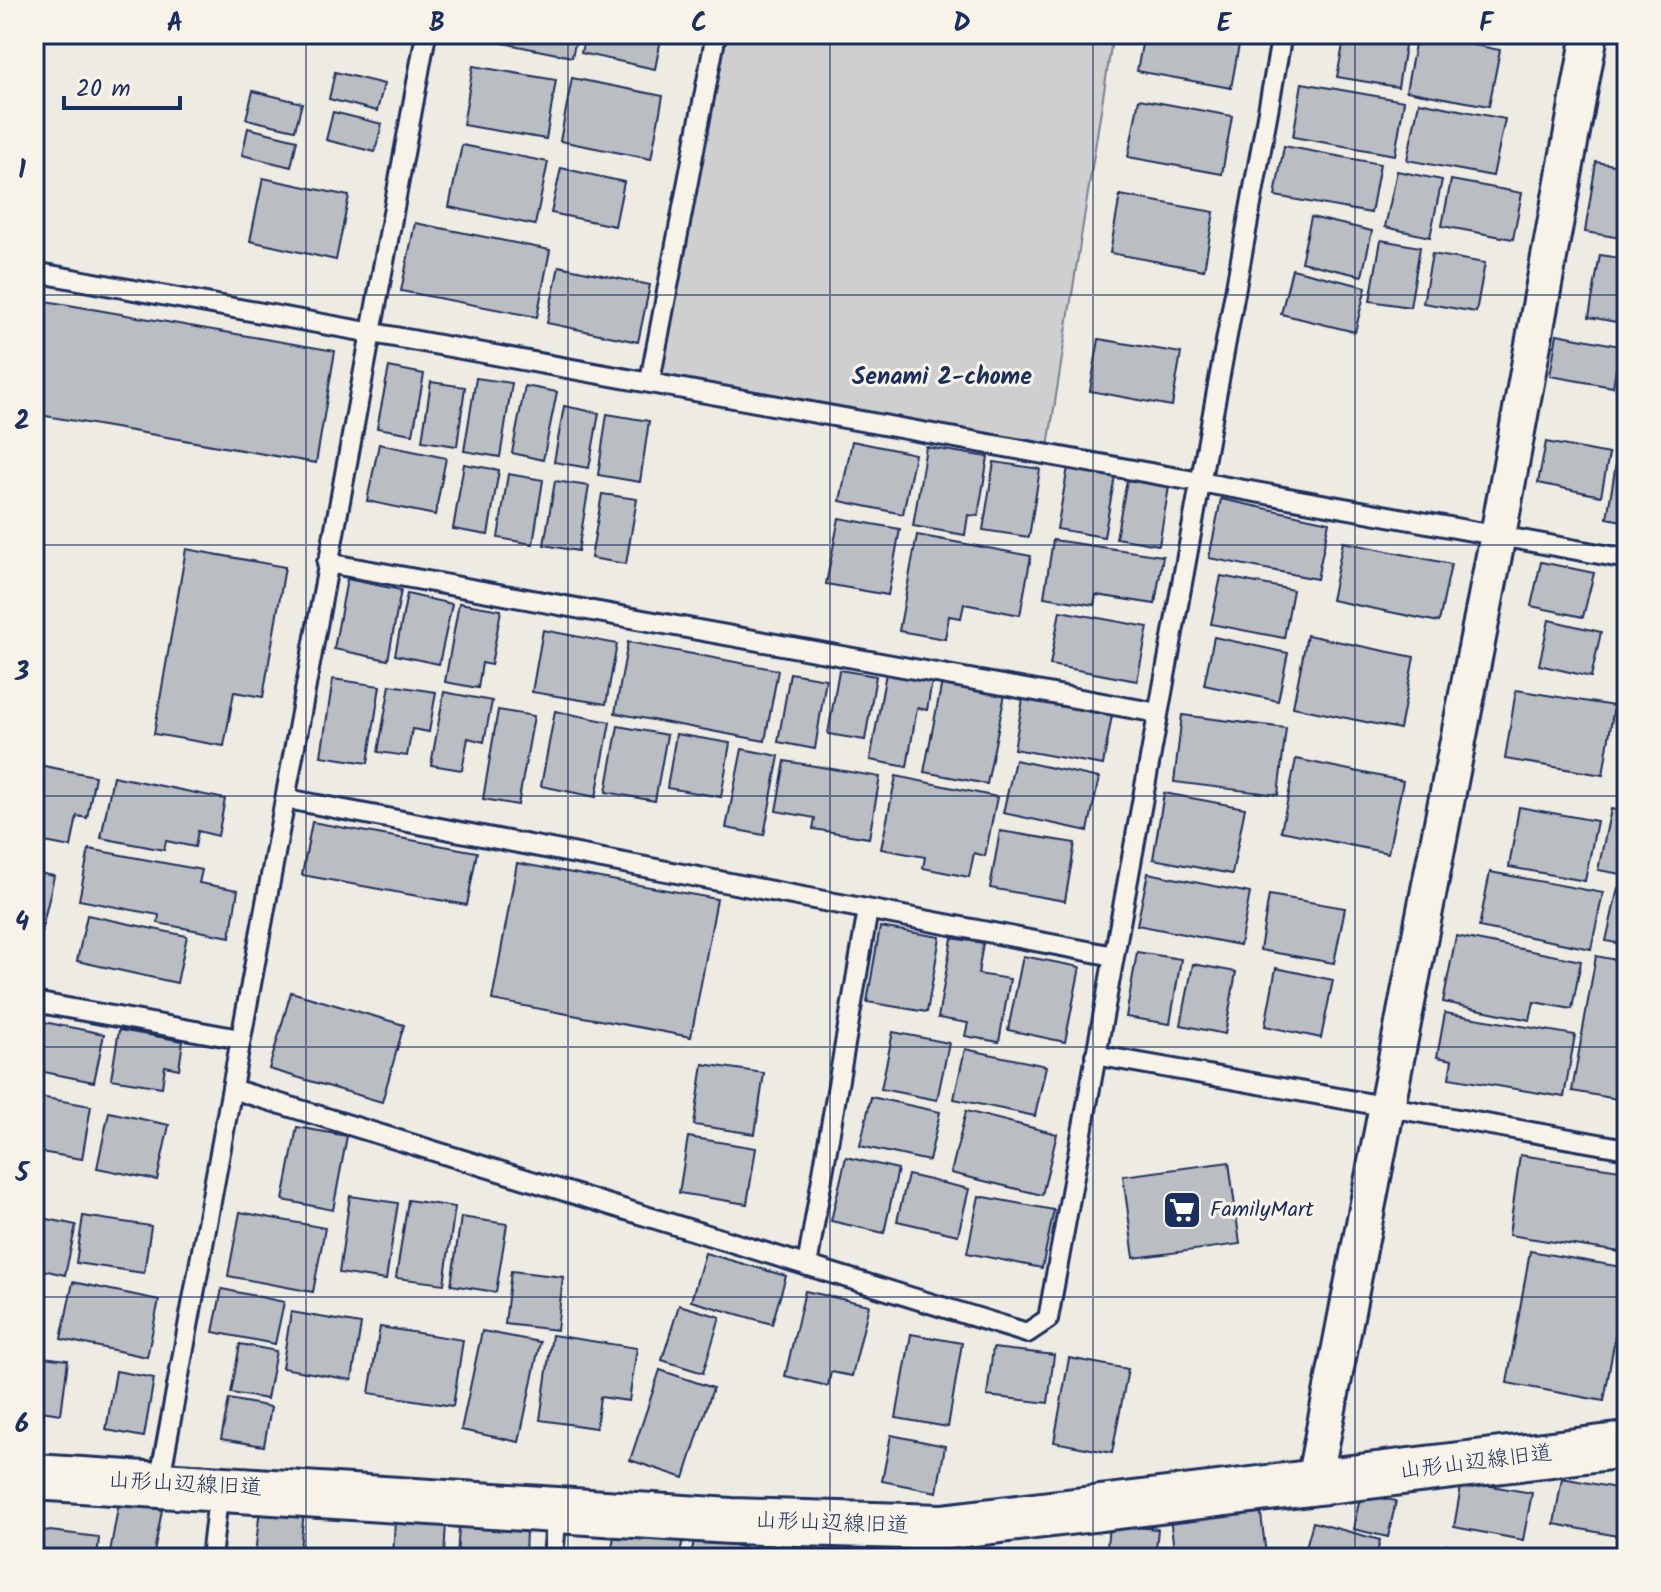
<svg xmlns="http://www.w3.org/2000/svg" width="1661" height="1592" font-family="Kalam,'Klee One',sans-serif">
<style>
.green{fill:#cfcfcf;stroke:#757f96;stroke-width:2}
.building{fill:#babdc2;stroke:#1b2f5e;stroke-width:2}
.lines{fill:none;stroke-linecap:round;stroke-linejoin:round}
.service-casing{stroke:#1b2f5e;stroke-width:24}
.minor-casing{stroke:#1b2f5e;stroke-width:40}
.tertiary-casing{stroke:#1b2f5e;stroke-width:50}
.service{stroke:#f7f3e8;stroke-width:18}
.minor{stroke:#f7f3e8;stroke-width:34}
.tertiary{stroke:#f7f3e8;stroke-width:44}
.grid{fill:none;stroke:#1b2f5e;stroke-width:2;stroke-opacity:0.55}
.labels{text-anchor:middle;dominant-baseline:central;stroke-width:6;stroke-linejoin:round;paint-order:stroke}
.poi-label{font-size:22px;fill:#1b2f5e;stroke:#f7f3e8;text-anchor:start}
.street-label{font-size:22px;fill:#1b2f5e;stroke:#f7f3e8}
.neighbourhood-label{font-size:24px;font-weight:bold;fill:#1b2f5e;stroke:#f7f3e8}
.neatline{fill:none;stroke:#1b2f5e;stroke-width:3}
.grid-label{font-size:26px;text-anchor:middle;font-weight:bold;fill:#1b2f5e}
</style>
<rect width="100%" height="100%" fill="#eeebe2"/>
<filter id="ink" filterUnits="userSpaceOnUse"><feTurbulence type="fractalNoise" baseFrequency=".0125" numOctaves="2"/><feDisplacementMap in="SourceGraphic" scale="16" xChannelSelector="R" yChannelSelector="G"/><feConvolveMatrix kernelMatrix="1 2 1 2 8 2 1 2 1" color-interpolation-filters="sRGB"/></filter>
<g filter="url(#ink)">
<path class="green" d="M716,34H1113L1047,453L650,381Z"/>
<path class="building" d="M495,34H577L572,57L493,41Z
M585,34H662L655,69L581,53Z
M1144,34H1241L1231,88L1137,71Z
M1345,34H1407L1398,87L1337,77Z
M1417,34L1500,50L1489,106L1406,91Z
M473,66L556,80L546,139L463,125Z
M335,72L384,84L377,111L329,99Z
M572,78L663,96L651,159L560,141Z
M1302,83L1404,101L1395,155L1293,137Z
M253,91L302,103L295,130L246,119Z
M1139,99L1232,116L1222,174L1128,157Z
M1419,102L1505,119L1493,176L1407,160Z
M333,112L382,124L375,152L326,140Z
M248,128L297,140L291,167L242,155Z
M462,145L548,162L535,225L449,207Z
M1284,146L1380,164L1371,213L1275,196Z
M1596,162L1627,167V239L1585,232Z
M561,168L624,182L615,226L551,213Z
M1397,171L1442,180L1430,237L1385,227Z
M263,178L349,196L336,260L250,241Z
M1451,180L1522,193L1513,239L1442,226Z
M1120,195L1214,212L1204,270L1110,253Z
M1311,217L1372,231L1362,276L1301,262Z
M415,223L550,250L537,317L401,291Z
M1381,240L1420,247L1410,307L1370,301Z
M1432,254L1485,263L1476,312L1423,303Z
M1600,255L1627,259V324L1589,317Z
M559,266L650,285L638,342L547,323Z
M1292,269L1366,287L1355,332L1281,314Z
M34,299L335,351L316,463L34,414Z
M1557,334L1620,346L1613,387L1550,376Z
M1099,339L1181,353L1172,406L1090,391Z
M389,367L424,374L413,434L377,428Z
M476,378L512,383L500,457L464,451Z
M431,382L465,387L457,446L422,441Z
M525,386L557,392L543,460L512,453Z
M1626,392L1627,393V437L1618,435Z
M564,406L599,413L589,468L554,462Z
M607,414L649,421L640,482L598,475Z
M852,441L915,454L903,514L840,501Z
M1546,442L1609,454L1601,496L1538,483Z
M379,444L446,458L435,515L367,501Z
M1619,446L1627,448V522L1607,518Z
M926,447L988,457L978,516L968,515L965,535L913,526Z
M994,462L1040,469L1029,537L983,530Z
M464,464L499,470L488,535L453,529Z
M1068,467L1115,476L1104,537L1057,529Z
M508,474L543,480L533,544L498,538Z
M1127,480L1169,487L1159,545L1116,538Z
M555,481L589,486L578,551L544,545Z
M602,494L637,499L626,564L591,558Z
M1221,499L1329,522L1317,579L1209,558Z
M839,518L900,529L888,595L826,584Z
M917,535L1031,556L1020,615L964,604L961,618L949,616L945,639L899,631Z
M1053,540L1163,556L1155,604L1096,595L1094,605L1044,597Z
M1343,542L1451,564L1439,622L1331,600Z
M186,549L285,567L263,697L234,692L224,746L154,734Z
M1541,562L1594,573L1583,617L1531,606Z
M1221,576L1293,590L1284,638L1211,624Z
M347,579L401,590L388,660L334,649Z
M407,594L452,604L439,664L395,655Z
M459,603L501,610L491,665L482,663L478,688L445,682Z
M1060,611L1148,627L1137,681L1050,665Z
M1549,620L1601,632L1591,677L1539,665Z
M543,630L617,644L606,704L532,692Z
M1307,635L1414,657L1400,729L1293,707Z
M1214,637L1288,653L1278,701L1204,685Z
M628,642L778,670L765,741L615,713Z
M839,670L876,676L865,740L828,734Z
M790,673L826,679L815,749L778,742Z
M886,673L932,681L927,710L917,708L907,767L870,760Z
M333,679L380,686L368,763L321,756Z
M942,682L1005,694L987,784L924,772Z
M390,685L436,692L429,732L412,729L407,756L378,752Z
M1516,690L1614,706L1603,775L1505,759Z
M444,692L492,701L484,742L468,738L462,770L431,765Z
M1023,699L1112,715L1103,765L1014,749Z
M498,710L534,716L518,805L483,799Z
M555,711L610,722L596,797L541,786Z
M1182,715L1286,728L1278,795L1174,782Z
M618,726L667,735L655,801L606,792Z
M676,734L730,743L721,797L667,788Z
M742,749L779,756L764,835L726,828Z
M1296,759L1403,781L1388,853L1281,831Z
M1015,760L1099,778L1088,831L1003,813Z
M785,761L880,777L869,838L813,829L815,818L776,811Z
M39,765L95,776L87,818L77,816L71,847L34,840V787Z
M113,776L225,799L218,836L198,831L195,847L166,841L164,850L101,838Z
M896,776L997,797L985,856L974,853L969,877L923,868L925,857L881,849Z
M1164,793L1245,808L1232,874L1153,859Z
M1519,807L1597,821L1585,881L1509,867Z
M1611,809L1627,812V875L1598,870Z
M312,822L477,852L467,905L302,875Z
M1000,831L1075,843L1065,901L990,888Z
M89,849L202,870L199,883L238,890L230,937L158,923L159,915L79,900Z
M517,863L717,899L691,1037L492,1000Z
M34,872L54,876L41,934L34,933Z
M1490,872L1603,893L1591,949L1479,927Z
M1148,873L1250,893L1240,945L1137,925Z
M1618,888L1627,890V945L1606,941Z
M1269,895L1345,908L1334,963L1260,950Z
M87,915L187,936L177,983L77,961Z
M880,927L940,937L927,1012L867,1002Z
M1456,936L1581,961L1572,1009L1534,1002L1530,1020L1443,1002Z
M952,938L983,943L978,974L1010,979L999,1042L965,1036L968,1023L938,1018Z
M1137,952L1181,959L1170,1024L1126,1017Z
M1023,956L1080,967L1065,1042L1008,1030Z
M1596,956L1627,962V1079L1623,1100L1572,1091Z
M1193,964L1236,972L1225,1034L1181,1025Z
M1276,968L1333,980L1321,1038L1265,1026Z
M291,992L404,1025L382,1102L269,1069Z
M1445,1013L1575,1035L1564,1097L1449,1078L1452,1060L1437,1057Z
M34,1020L104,1034L94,1082L34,1070Z
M119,1030L183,1041L179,1069L165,1066L162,1087L111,1079Z
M893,1032L949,1043L937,1100L881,1089Z
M965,1049L1046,1066L1035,1116L954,1099Z
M703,1064L764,1073L755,1134L694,1125Z
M34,1096L91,1106L82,1159L34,1151Z
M871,1097L940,1112L929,1161L860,1146Z
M966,1111L1057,1134L1042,1195L951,1173Z
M109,1112L169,1125L157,1180L97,1168Z
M297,1127L347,1136L333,1210L283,1200Z
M688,1137L756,1148L747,1204L679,1193Z
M1520,1155L1627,1171V1253L1509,1235Z
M846,1157L898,1169L884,1233L831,1221Z
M1229,1162L1240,1244L1134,1258L1123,1176Z
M908,1175L969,1189L958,1235L897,1221Z
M350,1196L398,1203L386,1280L339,1273Z
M979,1196L1054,1210L1042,1268L967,1253Z
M34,1200L41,1202L38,1217L76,1225L65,1275L34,1268Z
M408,1200L455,1207L444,1284L396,1278Z
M240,1212L325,1228L313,1292L228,1276Z
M83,1216L151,1226L144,1273L76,1263Z
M461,1217L507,1224L496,1292L451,1285Z
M1530,1251L1627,1268L1604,1401L1507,1383Z
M705,1253L786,1276L772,1324L691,1301Z
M511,1271L563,1277L557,1330L505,1324Z
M73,1282L159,1300L147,1357L61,1339Z
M222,1289L284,1302L275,1344L213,1332Z
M805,1291L869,1305L852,1376L831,1372L828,1386L785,1376Z
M679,1305L720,1317L703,1373L662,1360Z
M291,1312L361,1324L352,1380L282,1368Z
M380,1327L463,1340L453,1406L369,1393Z
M482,1331L540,1342L519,1442L461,1430Z
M911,1334L962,1343L948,1427L896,1418Z
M552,1335L637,1348L629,1401L600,1397L596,1428L540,1420Z
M240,1344L276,1351L267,1399L231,1393Z
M993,1348L1054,1355L1048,1403L987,1396Z
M34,1356L68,1360L61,1414L34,1410Z
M1069,1358L1128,1369L1112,1453L1054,1442Z
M660,1370L713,1388L684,1478L630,1460Z
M116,1371L154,1378L144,1437L106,1430Z
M229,1399L271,1407L264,1446L221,1439Z
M891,1435L945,1446L937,1492L882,1481Z
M1562,1478L1627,1490L1623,1537L1554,1524Z
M1462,1481L1532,1493L1523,1540L1454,1527Z
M1361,1494L1396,1501L1388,1537L1353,1529Z
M119,1502L162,1510L153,1558H109Z
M1260,1506L1266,1555L1175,1558L1170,1517Z
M260,1507L304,1512L299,1558L255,1556Z
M395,1519L446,1522L444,1558H393Z
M1313,1522L1380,1540L1376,1558H1303Z
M1109,1525L1158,1529L1155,1558H1106Z
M459,1526L526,1529L525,1558H457Z
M616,1526L683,1539L679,1558H610Z
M34,1529L99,1537L97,1558H34Z
M695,1537L743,1547L740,1558H690Z
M1446,1545L1515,1558H1443Z"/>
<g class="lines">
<g class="service-casing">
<path id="service" d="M34,272L1627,559
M650,381L716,34
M327,563L1158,713
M287,799L1114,956
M34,1002L240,1039
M1095,1055L1627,1149
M232,1089L1027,1333L1048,1319L1282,34
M807,1266L868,910
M159,1484L426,34
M211,1558L219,1489
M553,1558L557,1509"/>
</g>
<g class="minor-casing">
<path id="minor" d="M1314,1481L1498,535L1590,34"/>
</g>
<g class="tertiary-casing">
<path id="tertiary" d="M34,1477L731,1521L942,1527L1627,1445"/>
</g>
<use href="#service" class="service"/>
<use href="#minor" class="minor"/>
<use href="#tertiary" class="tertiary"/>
</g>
</g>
<path class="grid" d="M306,34V1558M568,34V1558M830,34V1558M1093,34V1558M1355,34V1558M34,295H1627M34,545H1627M34,796H1627M34,1047H1627M34,1297H1627"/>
<defs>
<g id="supermarket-square" transform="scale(2)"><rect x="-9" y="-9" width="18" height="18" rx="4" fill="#1b2f5e" stroke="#f7f3e8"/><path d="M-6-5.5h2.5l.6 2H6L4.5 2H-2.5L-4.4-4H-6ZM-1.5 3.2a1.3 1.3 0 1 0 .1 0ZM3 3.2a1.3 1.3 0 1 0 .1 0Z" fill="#fff"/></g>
</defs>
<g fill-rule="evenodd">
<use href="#supermarket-square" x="1182" y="1210"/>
</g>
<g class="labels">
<g class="poi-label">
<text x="1210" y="1210">FamilyMart</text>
</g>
<g class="street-label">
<text transform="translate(1476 1463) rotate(-7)">山形山辺線旧道</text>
<text transform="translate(185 1485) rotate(3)">山形山辺線旧道</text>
<text transform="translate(832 1524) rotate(2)">山形山辺線旧道</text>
</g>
<g class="neighbourhood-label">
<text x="942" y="377">Senami 2-chome</text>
</g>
</g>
<rect width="1661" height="1592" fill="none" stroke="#f7f3e8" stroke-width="88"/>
<path d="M64 96v12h116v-12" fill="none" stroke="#1b2f5e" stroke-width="4"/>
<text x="76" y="96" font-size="24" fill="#1b2f5e" stroke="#f7f3e8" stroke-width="6" paint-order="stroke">20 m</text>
<rect x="44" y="44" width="1573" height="1504" class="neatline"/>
<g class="grid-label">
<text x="175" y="31">A</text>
<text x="437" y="31">B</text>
<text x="699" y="31">C</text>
<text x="962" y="31">D</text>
<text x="1224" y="31">E</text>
<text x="1486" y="31">F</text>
<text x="22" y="178">1</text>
<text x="22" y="429">2</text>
<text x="22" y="680">3</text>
<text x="22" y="930">4</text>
<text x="22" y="1181">5</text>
<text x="22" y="1432">6</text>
</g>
</svg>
